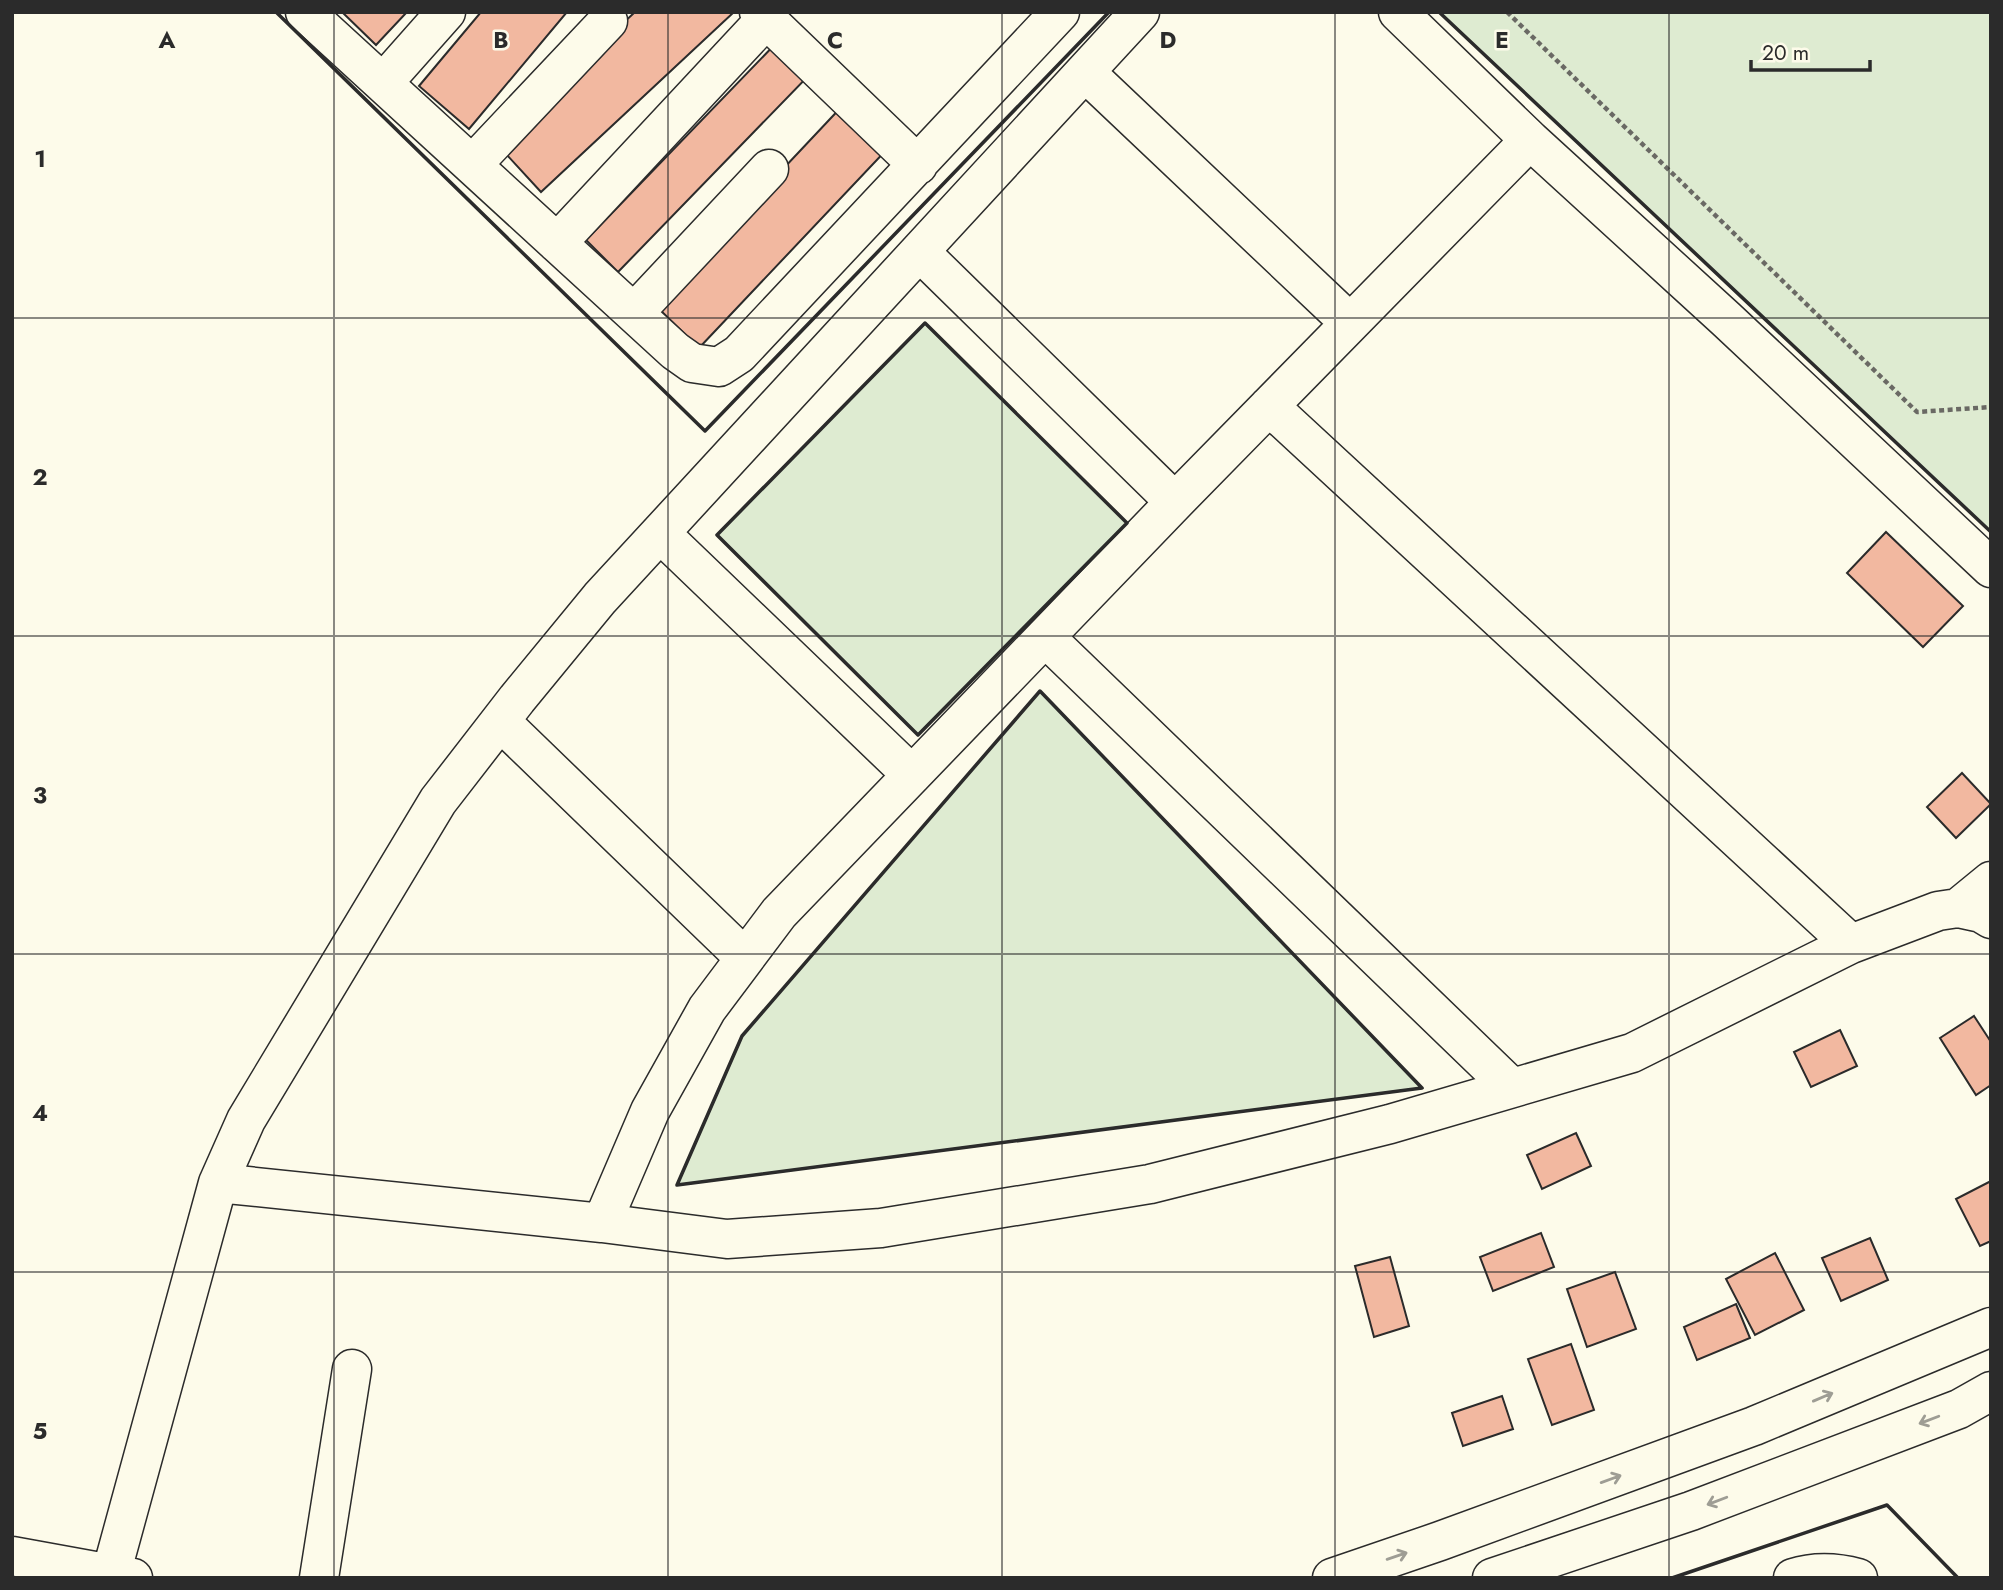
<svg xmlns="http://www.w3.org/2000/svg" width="2003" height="1590" font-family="Jost,sans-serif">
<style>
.green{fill:#deebd1;stroke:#74746e;stroke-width:2}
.building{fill:#f2b8a0;stroke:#2b2b2b;stroke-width:2}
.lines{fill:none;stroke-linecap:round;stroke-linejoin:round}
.minor-casing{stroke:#2b2b2b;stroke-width:41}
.path{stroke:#6a6964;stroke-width:4.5;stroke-dasharray:5 3.5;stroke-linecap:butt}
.minor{stroke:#fdfbea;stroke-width:38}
.wall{stroke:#2b2b2b;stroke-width:3.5}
.oneway{stroke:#9e9d94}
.grid{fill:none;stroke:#2b2b2b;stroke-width:2;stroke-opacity:0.55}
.grid-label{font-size:23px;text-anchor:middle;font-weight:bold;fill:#2b2b2b;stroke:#fdfbea;stroke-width:5;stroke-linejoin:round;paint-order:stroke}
</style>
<rect width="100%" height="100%" fill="#fdfbea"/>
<path class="green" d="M1439,12H1991V532Z
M925,323L1127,523L918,735L717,535Z
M1040,691L1422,1088L677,1185L742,1036Z"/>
<path class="building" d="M342,12H407L376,45Z
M481,12H567L469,129L419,86Z
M635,12H734L541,192L495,142Z
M782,37L815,69L618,272L586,240Z
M846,102L891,145L699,348L655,305Z
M1886,532L1963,606L1923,647L1847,573Z
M1962,773L1991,804L1956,838L1927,807Z
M1974,1016L1991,1042V1085L1976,1095L1940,1038Z
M1840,1030L1857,1066L1811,1087L1794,1052Z
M1576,1133L1591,1166L1542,1189L1527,1155Z
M1991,1181V1241L1980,1246L1956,1199Z
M1541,1233L1554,1267L1493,1291L1480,1257Z
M1870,1238L1888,1280L1841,1301L1822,1258Z
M1775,1253L1804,1310L1755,1335L1726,1279Z
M1390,1257L1409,1326L1374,1337L1355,1266Z
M1615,1272L1636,1329L1587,1347L1567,1289Z
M1736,1304L1750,1338L1697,1360L1684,1327Z
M1571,1344L1594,1410L1552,1425L1528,1359Z
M1502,1396L1513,1429L1463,1446L1452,1413Z"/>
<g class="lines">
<g class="minor-casing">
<path id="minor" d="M305,12L675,351L692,363L719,367L739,354L1060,12
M759,12L918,165
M1398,12L1530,140
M1085,72L1350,323
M383,83L446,12
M472,165L608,21
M557,243L766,19
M920,252L1175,502
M634,313L769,169
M1269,406L1851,944
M660,533L912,775
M1045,637L1512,1088
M500,721L745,958
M1958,908L1991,881
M218,1183L246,1120L438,801L517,699L600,598L1140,12
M602,1223L650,1111L707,1009L779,913L1175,502L1530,140L1726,319L1991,568
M12,1556L133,1578
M111,1574L218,1183L602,1223L727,1239L881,1228L1150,1184L1390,1124L1632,1053L1851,944L1938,911L1958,908L1981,913L1991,919
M319,1578L352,1369
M1332,1578L1440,1541L1754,1426L1991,1327
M1492,1578L1691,1511L1959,1409L1991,1391
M1793,1578C1815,1571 1836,1572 1858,1578"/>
</g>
<path class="path" d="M1507,12L1917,412L1991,407"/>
<use href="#minor" class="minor"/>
<path class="wall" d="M276,12L705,431L1109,12
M1439,12L1991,532
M925,323L1127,523L918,735L717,535Z
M1040,691L1422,1088L677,1185L742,1036Z
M1672,1578L1887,1505L1958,1578"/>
</g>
<defs><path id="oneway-shaft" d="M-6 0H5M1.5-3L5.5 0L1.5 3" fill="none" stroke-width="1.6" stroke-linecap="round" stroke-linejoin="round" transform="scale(1.75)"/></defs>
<g class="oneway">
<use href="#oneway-shaft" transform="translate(1823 1397) rotate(-23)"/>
<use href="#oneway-shaft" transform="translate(1929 1420) rotate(159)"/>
<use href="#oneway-shaft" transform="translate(1611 1479) rotate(-20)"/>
<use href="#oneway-shaft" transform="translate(1717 1501) rotate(159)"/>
<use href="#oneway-shaft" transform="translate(1397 1556) rotate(-19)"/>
</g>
<path class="grid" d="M334,12V1578M668,12V1578M1002,12V1578M1335,12V1578M1669,12V1578M12,318H1991M12,636H1991M12,954H1991M12,1272H1991"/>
<g class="grid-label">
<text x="167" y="48">A</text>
<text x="501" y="48">B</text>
<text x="835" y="48">C</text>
<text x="1168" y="48">D</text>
<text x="1502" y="48">E</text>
<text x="40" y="167">1</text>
<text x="40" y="485">2</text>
<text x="40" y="803">3</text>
<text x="40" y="1121">4</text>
<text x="40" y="1439">5</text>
</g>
<rect width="2003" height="1590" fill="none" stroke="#2b2b2b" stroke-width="28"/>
<path d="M1751 60v10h119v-10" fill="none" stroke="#2b2b2b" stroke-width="3.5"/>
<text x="1762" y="60" font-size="21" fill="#2b2b2b" stroke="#fdfbea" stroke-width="5" paint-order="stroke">20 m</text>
</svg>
